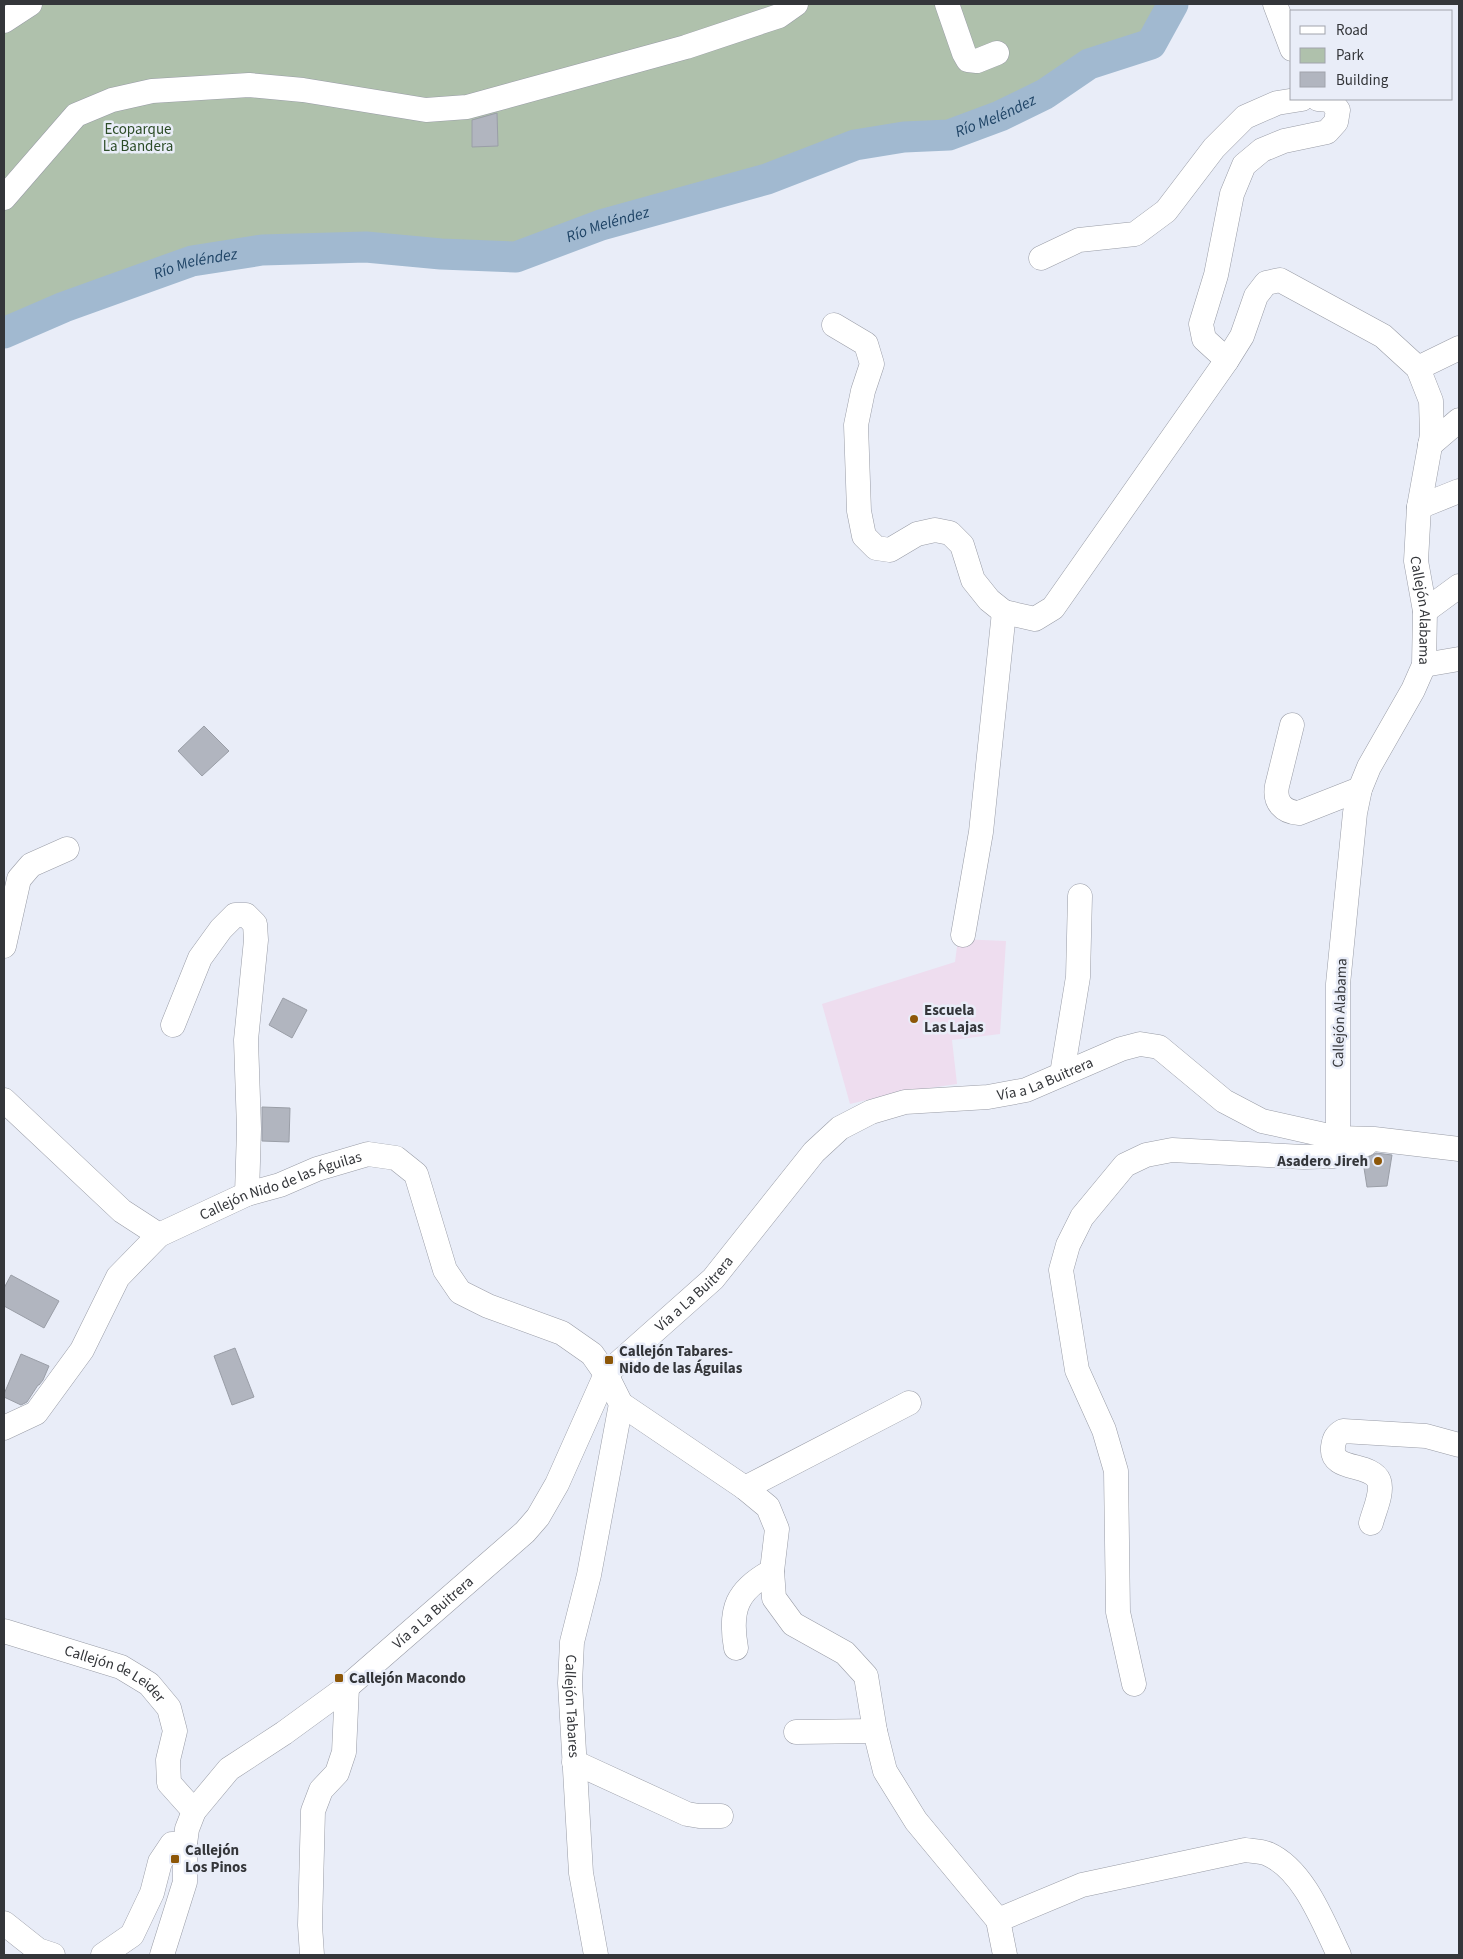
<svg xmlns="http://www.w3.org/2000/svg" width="1463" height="1959" font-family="'Source Sans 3',sans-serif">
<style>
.education{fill:#eeddef}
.green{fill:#afc1ac}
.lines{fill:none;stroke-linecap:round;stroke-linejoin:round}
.river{stroke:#a1b9d0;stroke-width:31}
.building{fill:#b1b5bf;stroke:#9a9ea7}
.minor-casing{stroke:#999ca6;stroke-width:25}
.minor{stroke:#fff;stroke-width:24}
.poi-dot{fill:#8d5708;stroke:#e9edf8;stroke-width:2}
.labels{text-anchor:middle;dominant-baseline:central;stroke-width:5;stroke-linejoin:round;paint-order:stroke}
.park-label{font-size:15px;fill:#2c4c27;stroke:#e9edf8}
.street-label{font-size:15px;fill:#34363a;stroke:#e9edf8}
.poi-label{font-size:15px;font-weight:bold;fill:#34363a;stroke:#e9edf8;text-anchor:start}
.water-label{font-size:16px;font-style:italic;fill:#204567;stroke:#e9edf8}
</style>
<rect width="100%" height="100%" fill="#e9edf8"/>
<path class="education" d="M958,939L1006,941L1000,1034L952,1040L957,1084L896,1093L850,1104L822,1004L955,962Z"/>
<path class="green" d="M4,4H1173L1151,44L1089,64L1045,94L1000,116L949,135L903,137L855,145L767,179L601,225L516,257L441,254L366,247L262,250L192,261L64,307L4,333Z"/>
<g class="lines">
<path class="river" id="s1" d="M4,333L64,307L192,261L262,250L366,247L441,254L516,257L601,225L767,179L855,145L904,137L949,135L1000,116L1045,94L1089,64L1151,44L1173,4"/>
</g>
<path class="building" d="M497,113L498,146L472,147V120Z
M204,726L229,751L202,776L178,751Z
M283,998L307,1010L292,1038L269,1025Z
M262,1107L290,1108L289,1142L262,1141Z
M1376,1153L1392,1155L1387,1186L1367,1187L1364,1168L1367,1158Z
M11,1275L59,1301L44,1328L4,1306V1288Z
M235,1348L254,1397L232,1405L214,1356Z
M21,1354L49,1366L43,1380L39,1385H38L27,1402L21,1405L4,1397V1394Z"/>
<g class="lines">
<g class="minor-casing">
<g id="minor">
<path d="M947,4L964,53L968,60L977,61L997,53"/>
<path d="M1275,4L1292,49"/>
<path d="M4,21L30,4"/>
<path d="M4,198L76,115L112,100L152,91L249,85L303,90L426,110L467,107L686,47L779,16L796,4"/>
<path d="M1041,258L1079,240L1135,234L1166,211L1214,148L1245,117L1277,103L1302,99"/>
<path id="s2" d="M834,325L866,344L872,364L863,391L856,425L859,511L864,536L876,548L890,550L917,534L935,530L950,533L962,545L973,580L989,600L1004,612L1035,619L1053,608L1227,360L1242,336L1256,296L1266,283L1280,280L1383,336L1418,368L1431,401L1432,435L1419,507L1416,561L1425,611L1424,665L1413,690L1369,767L1360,789L1355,813L1338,984V1138"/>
<path d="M1227,360L1204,339L1201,324L1216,275L1232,194L1244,165L1262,150L1284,141L1327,132L1336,122L1338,110L1330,100L1318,99"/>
<path d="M1418,368L1459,348"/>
<path d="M1430,445L1459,420"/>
<path d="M1419,507L1459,491"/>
<path d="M1425,611L1459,586"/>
<path d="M1424,665L1459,659"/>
<path d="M1292,725L1277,786C1274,802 1283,812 1299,813L1360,789"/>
<path d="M963,935L981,832L1004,612"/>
<path d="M4,946L19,879L31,865L67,849"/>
<path d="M173,1025L200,958L221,929L235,915H246L255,924L256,940L246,1040L249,1129L247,1194"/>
<path d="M1062,1074L1078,977L1080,896"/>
<path d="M4,1100L122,1211L159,1235"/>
<path d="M621,1404L745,1488L768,1507L777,1529L772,1571L774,1598L793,1624L845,1653L866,1676L875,1731L885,1771L916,1821L998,1920L1005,1955"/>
<path id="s3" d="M4,1428L36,1413L82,1350L118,1277L159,1235L247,1194L280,1185L317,1169L368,1154L396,1158L416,1174L445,1270L460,1292L488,1306L562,1333L592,1354L606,1374L621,1404L589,1575L572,1642L570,1683L581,1873L596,1955"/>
<path d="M745,1488L909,1403"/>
<path d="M1371,1523C1374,1511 1383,1493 1379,1481C1371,1462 1330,1472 1333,1447C1334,1439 1336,1435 1343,1431L1426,1436L1459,1445"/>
<path id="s4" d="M4,1631L121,1667L149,1684L169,1708L175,1731L168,1760L169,1783L194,1811"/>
<path d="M736,1648C729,1609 737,1590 772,1571"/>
<path d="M1134,1684L1118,1612L1116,1471L1104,1430L1077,1370L1061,1270L1068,1245L1082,1217L1125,1165L1146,1155L1172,1150L1304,1157L1334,1156L1366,1144"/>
<path d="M796,1732L875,1731"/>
<path d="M574,1762L687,1814L699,1816H721"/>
<path d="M998,1920L1082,1885L1245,1850C1252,1851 1262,1851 1268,1854C1304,1870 1323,1922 1339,1955"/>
<path d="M4,1923L38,1950L53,1955"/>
<path d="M103,1955L132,1935L152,1893L160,1862L172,1844H185"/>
<path id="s5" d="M162,1955L185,1882V1844L187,1829L194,1811L229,1769L284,1733L347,1687L525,1532L538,1517L557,1484L606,1374L713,1279L814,1152L840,1128L871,1112L905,1102L988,1097L1026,1090L1121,1049L1140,1044L1159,1047L1224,1101L1262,1121L1338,1138L1374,1139L1459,1149"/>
<path d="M312,1955L310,1925L313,1811L321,1790L337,1773L344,1752L347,1687"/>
</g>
</g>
<use href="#minor" class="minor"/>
</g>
<g class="poi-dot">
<circle cx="914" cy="1019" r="5"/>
<circle cx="1378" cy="1161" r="5"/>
<rect x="604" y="1355" width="10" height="10" rx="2.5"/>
<rect x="334" y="1673" width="10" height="10" rx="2.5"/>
<rect x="170" y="1854" width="10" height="10" rx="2.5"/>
</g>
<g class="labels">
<g class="park-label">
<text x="138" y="129">Ecoparque<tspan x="138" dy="17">La Bandera</tspan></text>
</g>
<g class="street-label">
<text stroke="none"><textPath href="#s2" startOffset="1296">Callejón Alabama</textPath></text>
<text transform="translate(1340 1013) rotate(-88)">Callejón Alabama</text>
<text stroke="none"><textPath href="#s5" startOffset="1316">Vía a La Buitrera</textPath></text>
<text stroke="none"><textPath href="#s3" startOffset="385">Callejón Nido de las Águilas</textPath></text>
<text stroke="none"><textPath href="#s5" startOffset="881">Vía a La Buitrera</textPath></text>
<text stroke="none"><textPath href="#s5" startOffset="461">Vía a La Buitrera</textPath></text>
<text stroke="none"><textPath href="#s4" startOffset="120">Callejón de Leider</textPath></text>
<text stroke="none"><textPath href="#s3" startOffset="1171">Callejón Tabares</textPath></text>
</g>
<g class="poi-label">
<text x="924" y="1010">Escuela<tspan x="924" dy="17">Las Lajas</tspan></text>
<text x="1368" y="1161" text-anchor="end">Asadero Jireh</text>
<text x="619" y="1351">Callejón Tabares-<tspan x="619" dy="17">Nido de las Águilas</tspan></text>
<text x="349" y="1678">Callejón Macondo</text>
<text x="185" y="1850">Callejón<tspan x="185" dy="17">Los Pinos</tspan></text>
</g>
<g class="water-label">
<text stroke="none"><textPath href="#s1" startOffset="1029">Río Meléndez</textPath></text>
<text stroke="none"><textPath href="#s1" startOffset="624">Río Meléndez</textPath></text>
<text stroke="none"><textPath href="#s1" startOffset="204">Río Meléndez</textPath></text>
</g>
</g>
<rect width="1463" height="1959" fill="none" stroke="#34363a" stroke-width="10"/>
<rect x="1290" y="10" width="162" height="90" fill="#e9edf8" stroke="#a1a4ac"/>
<rect x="1300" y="26" width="25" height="8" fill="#ffffff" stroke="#a1a4ac"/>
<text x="1336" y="35" font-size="15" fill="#34363a">Road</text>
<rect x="1300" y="48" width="25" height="15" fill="#afc1ac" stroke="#a1a4ac"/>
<text x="1336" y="60" font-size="15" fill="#34363a">Park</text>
<rect x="1300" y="72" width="25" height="15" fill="#b1b5bf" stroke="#a1a4ac"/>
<text x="1336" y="85" font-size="15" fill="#34363a">Building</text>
</svg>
